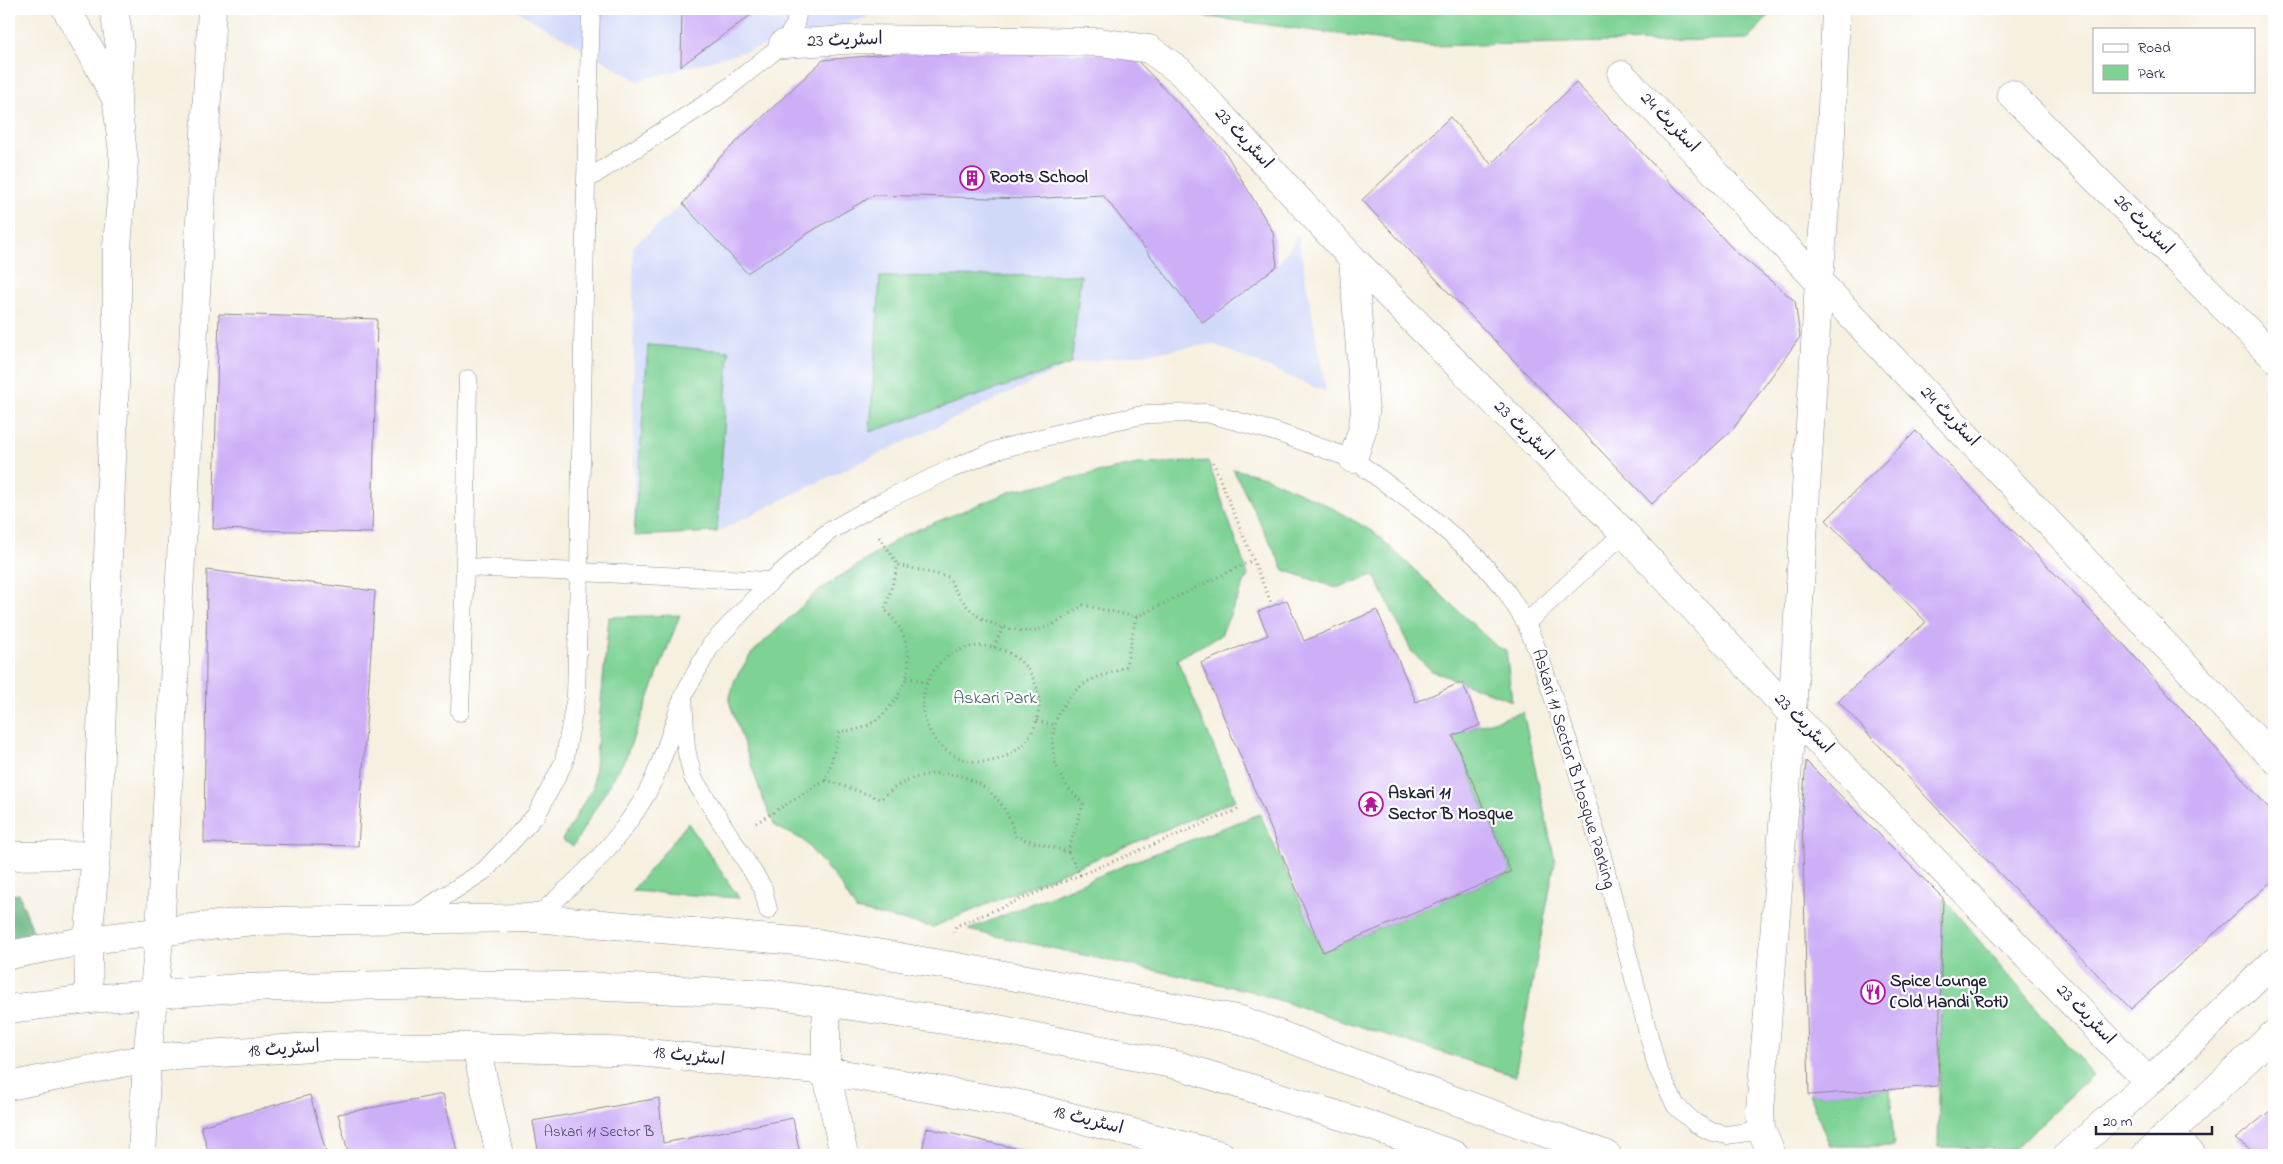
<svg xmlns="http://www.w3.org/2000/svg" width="2283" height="1164" font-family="'Indie Flower','Playpen Sans Arabic',sans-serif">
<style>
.built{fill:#d1d9f9}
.green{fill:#7dd294;stroke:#507a68}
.forest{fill:#66b47e;stroke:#446b5c}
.building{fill:#cdaff7}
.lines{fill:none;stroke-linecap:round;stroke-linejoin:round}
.lane-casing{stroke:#8c898e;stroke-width:19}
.street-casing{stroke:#8c898e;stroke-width:29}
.secondary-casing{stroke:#8c898e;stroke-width:29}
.path{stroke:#8c898e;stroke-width:3;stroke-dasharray:1 4;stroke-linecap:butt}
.lane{stroke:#fff;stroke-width:18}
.street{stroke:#fff;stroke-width:28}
.secondary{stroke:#fff;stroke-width:28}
.labels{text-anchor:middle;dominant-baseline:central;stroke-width:4.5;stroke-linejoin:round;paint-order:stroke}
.number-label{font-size:15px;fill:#4d456a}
.street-label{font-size:18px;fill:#22223b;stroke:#fff}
.poi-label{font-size:18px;font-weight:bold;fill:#22223b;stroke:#fff;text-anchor:start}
.park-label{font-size:18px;fill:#42605a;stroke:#fff}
</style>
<rect width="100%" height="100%" fill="#fff"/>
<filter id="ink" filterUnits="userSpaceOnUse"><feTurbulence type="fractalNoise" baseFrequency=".02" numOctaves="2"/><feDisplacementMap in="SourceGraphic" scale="10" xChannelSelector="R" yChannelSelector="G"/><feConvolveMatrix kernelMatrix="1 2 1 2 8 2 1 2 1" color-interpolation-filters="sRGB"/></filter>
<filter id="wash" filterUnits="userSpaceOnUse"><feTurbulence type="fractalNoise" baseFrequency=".0096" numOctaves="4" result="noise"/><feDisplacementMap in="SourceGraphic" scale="20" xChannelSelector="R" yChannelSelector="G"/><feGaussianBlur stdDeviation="1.12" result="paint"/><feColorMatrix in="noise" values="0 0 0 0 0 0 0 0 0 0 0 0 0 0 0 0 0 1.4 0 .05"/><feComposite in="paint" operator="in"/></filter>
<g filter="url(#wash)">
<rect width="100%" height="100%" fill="#f6f0e0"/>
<path class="built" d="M514,9H866V18L638,81Z
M874,195H1103L1203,323L1277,266L1298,235L1326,392L1213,344L1071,364L810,486L717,532L634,536L633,246L683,204L815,229Z"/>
<path class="green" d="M1148,9H1774L1749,39L1429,46Z
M1081,275L1071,364L870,432L880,277Z
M648,345L729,351L717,532L634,536Z
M1208,461L1248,575L1221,635L1177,659L1236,800L933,927L856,910L841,885L803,840L775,826L763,799L729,701L735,679L751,654L818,591L904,535L1012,491L1137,464Z
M1233,469L1265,477L1327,505L1375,533L1497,647L1506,650L1512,701L1432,671L1412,652L1374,575L1336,588L1284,570Z
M680,615L626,757L573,846L562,840L593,787L609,617Z
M1523,712L1555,861L1515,1076L1250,991L968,930L1135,861L1260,814L1323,952L1511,872L1453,736L1480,725Z
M688,823L739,898L632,891Z
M1943,898L2093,1075L2014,1149L1938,1147Z
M1890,1089L1894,1146H1830L1809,1095Z"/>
<path class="forest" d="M19,894L34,933L9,938V895Z"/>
<g id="blocks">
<path class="building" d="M682,9H759L681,66Z
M932,50L1131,54L1225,152L1273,232L1277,266L1203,323L1103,195L1027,199L874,195L815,229L747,273L683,204L715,162L823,60Z
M1576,83L1736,252L1795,301L1800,337L1733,429L1652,504L1467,312L1362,200L1450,117L1491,164Z
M219,314L377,319L372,533L213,529Z
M1916,431L2127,648L2274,814V879L2131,1009L1943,815L1838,701L1926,622L1826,520Z
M207,570L375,591L358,846L204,843Z
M1287,600L1304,641L1377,610L1416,702L1462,682L1480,725L1453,736L1511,872L1323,952L1201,663L1268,635L1258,612Z
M1806,761L1943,898L1938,1086L1809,1095L1802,811Z
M443,1094L458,1155H349L338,1114Z
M310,1095L327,1155H209L201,1126Z
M659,1098L663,1143L793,1118L800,1155H539L533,1121Z
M2274,1108V1155H2258L2235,1139Z
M927,1128L1032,1152L1043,1155H921Z"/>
</g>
</g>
<g filter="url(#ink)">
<use href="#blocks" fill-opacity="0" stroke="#8c898e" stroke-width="1"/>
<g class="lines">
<g class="lane-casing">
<path id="lane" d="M591,9L586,180L579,572L771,581
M586,180L718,96L783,44L795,25L798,9
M465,567L468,379
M1526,623L1624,533
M768,910L763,888L693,778L686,749L683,696L711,645L771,581L828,532L883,501L951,469L997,450L1067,431L1147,414L1207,413L1276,432L1353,459L1425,512L1477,557L1506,591L1526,623L1538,652L1570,747L1596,833L1657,1067L1676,1106L1695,1123L1712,1132L1727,1135L1761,1130
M411,918L485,870L537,814L564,762L576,697L579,572L465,567L460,712
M535,918C580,879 617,845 647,793C661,767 671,732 681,703"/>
</g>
<g class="street-casing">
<path id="street" d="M66,9L93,55L117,101
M783,44L862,39L1100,42L1149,49L1180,71L1353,259L1624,533L1792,714L2149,1082
M1622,75L2274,759
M2011,94L2274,357
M1353,459L1362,431L1365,412L1353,259
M9,856L96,855
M89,999L88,940L96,855L117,334V246L124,162L117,103L120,48L114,9
M828,1002L826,1023V1071L844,1155
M476,1047L500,1155
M9,1086L147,1058L326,1046L476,1047L638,1052L826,1071L1020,1104L1221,1155
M2170,1133L2192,1155
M142,1155L147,1058L160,931L212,9
M1772,1155L1761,1130L1760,1111L1792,714L1819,281L1831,133L1836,9"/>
</g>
<g class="secondary-casing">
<path id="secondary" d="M9,955L88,940L253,921L535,918L818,943L1022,978L1241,1020L1428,1091L1607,1155
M9,1009L89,999L239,988L445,984L584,986L773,994L983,1026L1177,1065L1360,1122L1455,1155
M2068,1155L2149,1082L2274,962
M2146,1155L2274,1034"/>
</g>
<path class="path" d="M1213,462L1271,603
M879,537L898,565
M1136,617L1126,666C1112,675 1095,675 1081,686C1050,710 1044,751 1065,783C1070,791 1077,797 1083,804L1068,852L1016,837C1011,822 1006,808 995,797C963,763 912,768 881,799L826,780L840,731C861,732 876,723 890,707C916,675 915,638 885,610L898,565L948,577C963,604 973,619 1004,627C1012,629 1022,632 1031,631C1050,629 1068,616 1083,605L1136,617L1253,560
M923 704a58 58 0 1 1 116 0a58 58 0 1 1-116 0Z
M994,647L1003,627
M907,677L927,683
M1037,721L1054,725
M756,823L826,780
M1080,875L1239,809
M953,932L956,926L1080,875L1068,852"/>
<use href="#lane" class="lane"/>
<use href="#street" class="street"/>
<use href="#secondary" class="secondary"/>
</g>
</g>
<defs>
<g id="building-ring" transform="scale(1.25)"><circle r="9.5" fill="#fff" stroke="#b5179e" stroke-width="1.5"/><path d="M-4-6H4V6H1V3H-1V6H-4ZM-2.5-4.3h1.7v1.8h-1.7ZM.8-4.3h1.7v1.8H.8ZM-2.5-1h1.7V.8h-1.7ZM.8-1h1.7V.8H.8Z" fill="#b5179e"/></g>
<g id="temple-ring" transform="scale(1.25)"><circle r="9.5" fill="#fff" stroke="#b5179e" stroke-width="1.5"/><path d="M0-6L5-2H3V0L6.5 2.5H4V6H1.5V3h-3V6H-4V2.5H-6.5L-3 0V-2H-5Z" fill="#b5179e"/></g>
<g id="restaurant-ring" transform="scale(1.25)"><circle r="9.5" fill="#fff" stroke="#b5179e" stroke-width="1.5"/><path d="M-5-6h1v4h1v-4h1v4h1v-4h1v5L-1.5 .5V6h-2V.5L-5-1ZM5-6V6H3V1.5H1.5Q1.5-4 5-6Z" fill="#b5179e"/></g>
</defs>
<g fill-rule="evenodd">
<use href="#building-ring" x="972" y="178"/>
<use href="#temple-ring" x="1371" y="804"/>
<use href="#restaurant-ring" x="1873" y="992"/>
</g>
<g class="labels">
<g class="number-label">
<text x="599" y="1132">Askari 11 Sector B</text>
</g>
<g class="street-label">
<text transform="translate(845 41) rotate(-2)">اسٹریٹ 23</text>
<text transform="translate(1669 123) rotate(46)">اسٹریٹ 24</text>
<text transform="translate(1243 139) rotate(47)">اسٹریٹ 23</text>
<text transform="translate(2143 225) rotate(45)">اسٹریٹ 26</text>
<text transform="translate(1949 417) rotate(46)">اسٹریٹ 24</text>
<text transform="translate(1523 431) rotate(45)">اسٹریٹ 23</text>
<text transform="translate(1803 724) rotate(46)">اسٹریٹ 23</text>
<text transform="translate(1573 769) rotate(73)">Askari 11 Sector B Mosque Parking</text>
<text transform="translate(2085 1015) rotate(46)">اسٹریٹ 23</text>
<text transform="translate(284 1050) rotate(-4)">اسٹریٹ 18</text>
<text transform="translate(689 1057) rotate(6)">اسٹریٹ 18</text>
<text transform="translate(1088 1121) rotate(14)">اسٹریٹ 18</text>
</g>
<g class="poi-label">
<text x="990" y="178">Roots School</text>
<text x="1388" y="794">Askari 11<tspan x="1388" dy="21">Sector B Mosque</tspan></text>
<text x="1890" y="982">Spice Lounge<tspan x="1890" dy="21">(Old Handi Roti)</tspan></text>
</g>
<g class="park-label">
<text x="995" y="699">Askari Park</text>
</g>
</g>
<rect width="2283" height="1164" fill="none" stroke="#fff" stroke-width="30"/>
<rect x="2093" y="28" width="162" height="65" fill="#ffffff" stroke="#a7a7b1"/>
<rect x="2103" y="44" width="25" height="8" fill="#ffffff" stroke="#a7a7b1"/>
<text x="2138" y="52" font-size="15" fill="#22223b">Road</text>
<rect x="2103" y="65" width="25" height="15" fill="#7dd294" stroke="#a7a7b1"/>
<text x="2138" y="78" font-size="15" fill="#22223b">Park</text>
<path d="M2096 1126v8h116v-8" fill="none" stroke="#22223b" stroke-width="2.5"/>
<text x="2103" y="1126" font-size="15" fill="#22223b" stroke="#ffffff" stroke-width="4" paint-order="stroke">20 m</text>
</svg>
